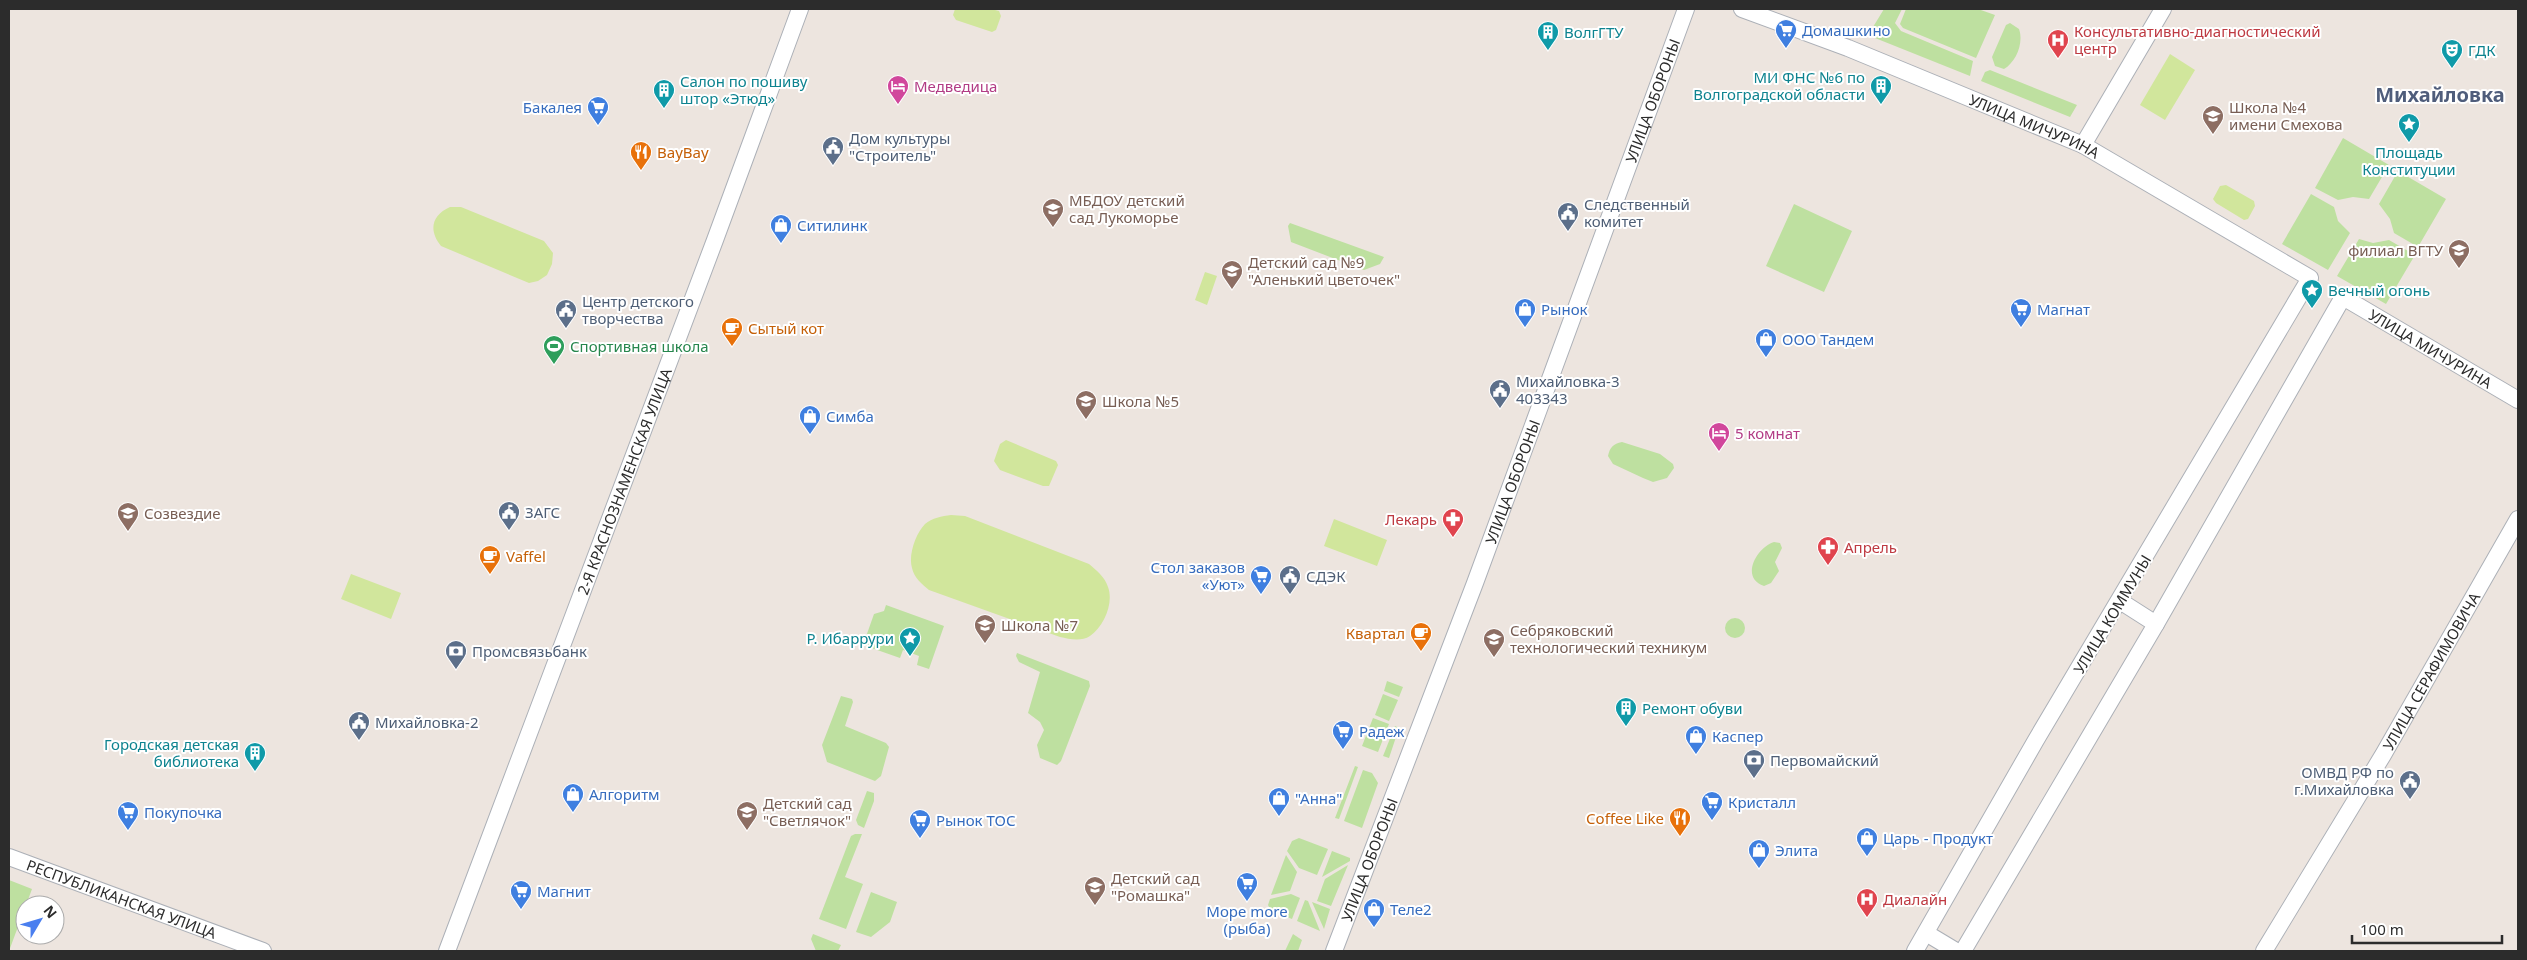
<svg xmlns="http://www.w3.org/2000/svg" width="2527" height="960" font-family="'Noto Sans',sans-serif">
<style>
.green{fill:#bee0a0}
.pitch{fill:#d1e69c}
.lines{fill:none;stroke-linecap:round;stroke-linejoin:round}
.secondary-casing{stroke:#acb0b7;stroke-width:18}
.secondary{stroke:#fff;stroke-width:16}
.labels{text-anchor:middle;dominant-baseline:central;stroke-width:4;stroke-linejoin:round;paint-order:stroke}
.shop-label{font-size:15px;fill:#366cbe;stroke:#fff;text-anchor:start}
.health-label{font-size:15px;fill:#be3a42;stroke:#fff;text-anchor:start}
.culture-label{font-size:15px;fill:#0d838f;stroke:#fff;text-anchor:start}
.hotel-label{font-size:15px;fill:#b23c85;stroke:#fff;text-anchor:start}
.street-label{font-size:15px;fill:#2c2c2c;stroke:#fff}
.education-label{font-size:15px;fill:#785e54;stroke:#fff;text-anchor:start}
.service-label{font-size:15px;fill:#4e5e75;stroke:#fff;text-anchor:start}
.food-label{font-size:15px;fill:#c56008;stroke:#fff;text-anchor:start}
.leisure-label{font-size:15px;fill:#27864d;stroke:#fff;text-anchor:start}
.district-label{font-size:20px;font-weight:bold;fill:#4f5d7b;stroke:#fff}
</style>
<rect width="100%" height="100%" fill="#ede5df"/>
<path class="green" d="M1884,9H1902L1895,23L1901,31L1973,61L1970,76L1875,38L1873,27Z
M1906,9H1978L1995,15L1976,58L1903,28L1900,24Z
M2010,23L2019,29C2024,43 2016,62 2004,69L1995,66L1992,57L2006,25Z
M1990,70L2077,105L2070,117L1981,81L1985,72Z
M2343,138L2389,165L2369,199L2353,197L2338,200L2315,188Z
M2398,171L2446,199L2418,247L2394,233L2390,219L2379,204Z
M2311,194L2334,207L2338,221L2350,233L2328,270L2282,244Z
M1794,204L1852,231L1824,292L1766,266Z
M1290,223L1384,257L1380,264L1364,270L1291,242L1288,226Z
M2359,239L2373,243L2389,240L2415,255L2386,304L2337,276Z
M1622,442L1660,454L1673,464L1674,468L1667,478L1653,482L1643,478L1613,464L1608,456C1610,447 1613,444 1622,442Z
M1774,542L1780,543L1782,548L1775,562L1779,571L1771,583L1764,586C1740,578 1756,548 1774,542Z
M886,605L944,626L929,669L917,665L919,656L903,650L900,658L863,645L874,614L884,611Z
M1725 628a10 10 0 1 1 20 0a10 10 0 1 1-20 0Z
M1017,653L1089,681L1090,686L1061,761L1057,765L1040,758L1037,745L1044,730L1040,722L1028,713L1040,672L1019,662L1016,656Z
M1387,681L1403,687L1399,697L1384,691Z
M1383,694L1398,700L1389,721L1375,715Z
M841,696L852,699L853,702L845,726L886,743L889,747L881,776L875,781L827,762L822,745Z
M1373,718L1389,724L1378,752L1362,746Z
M1395,726L1399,728L1389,758L1383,756Z
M1355,766L1358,767L1339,819L1335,818Z
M1363,770L1372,773L1378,783L1362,828L1344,821Z
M867,791L874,793V801L864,828L858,825L856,820Z
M855,834H862L845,877L863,884L846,929L819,919L851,836Z
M1299,838L1328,849L1317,875L1299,868L1287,851L1292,841Z
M1332,851L1350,858V861L1322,877Z
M1286,855L1297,872L1290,891L1271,895Z
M1348,865L1331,906L1317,901L1325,879Z
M9,880L32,889L9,951Z
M871,892L897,902L890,922L871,937L856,932Z
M1291,894L1300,898L1292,919L1271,911L1268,905L1270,899Z
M1305,900L1308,901L1320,931L1297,921Z
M1312,902L1330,909L1324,929Z
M813,934L841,945L838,951H816L811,939Z
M1293,934L1302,940L1298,951H1285Z"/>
<path class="pitch" d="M955,9H991L999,11L1001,16L996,30L992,32L956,20L953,15Z
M2170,54L2195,70L2165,120L2140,105Z
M2226,185L2254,201L2255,206L2248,219L2244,220L2216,203L2213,199L2220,186Z
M450,207H461L544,241L553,253L552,264L547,275L538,281L529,283L441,246C428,230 432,215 450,207Z
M1205,272L1217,276L1207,305L1195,300Z
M1006,440L1056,461L1058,465L1049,486H1043L1000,470L994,461L1000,444Z
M951,515L965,516L1089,564C1096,570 1105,577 1108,587C1114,603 1104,626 1090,636C1081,642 1069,639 1060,637L929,590C922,584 914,578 912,568C908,555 916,533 925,524C932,518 942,516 951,515Z
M1334,519L1387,540L1377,566L1324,546Z
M351,574L401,593L391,619L341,599Z"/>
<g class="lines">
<g class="secondary-casing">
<g id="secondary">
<path id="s1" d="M1742,9L1848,48L2083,145L2310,278L2036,740L1915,951"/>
<path d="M2083,145L2163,9"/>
<path d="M2120,601L2156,624"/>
<path id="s2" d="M9,857L263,951"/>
<path d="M1926,933L1956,951"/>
<path id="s3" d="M447,951L715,240L800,9"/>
<path id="s4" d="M1334,951L1475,583L1686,9"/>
<path id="s5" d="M1963,951L2156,624L2343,297L2518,400"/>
<path id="s6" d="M2264,951L2383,755L2518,519"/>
</g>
</g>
<use href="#secondary" class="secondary"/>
</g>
<defs>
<g id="supermarket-pin" transform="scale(1.125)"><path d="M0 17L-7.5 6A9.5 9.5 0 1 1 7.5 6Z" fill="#3f7fe0" stroke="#fff"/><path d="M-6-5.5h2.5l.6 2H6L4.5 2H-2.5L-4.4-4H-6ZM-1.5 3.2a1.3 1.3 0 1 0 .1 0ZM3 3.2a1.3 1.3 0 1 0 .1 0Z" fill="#fff"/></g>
<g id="building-pin" transform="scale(1.125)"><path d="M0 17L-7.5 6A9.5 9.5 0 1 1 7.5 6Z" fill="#0f9aa8" stroke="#fff"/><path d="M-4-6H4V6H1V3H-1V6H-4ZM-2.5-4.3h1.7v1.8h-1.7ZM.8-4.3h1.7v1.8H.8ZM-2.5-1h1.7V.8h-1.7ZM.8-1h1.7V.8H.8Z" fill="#fff"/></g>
<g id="hospital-pin" transform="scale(1.125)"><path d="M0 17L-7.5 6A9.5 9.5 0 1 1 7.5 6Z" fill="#e0444e" stroke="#fff"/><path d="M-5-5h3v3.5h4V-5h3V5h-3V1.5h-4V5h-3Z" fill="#fff"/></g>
<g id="theatre-pin" transform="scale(1.125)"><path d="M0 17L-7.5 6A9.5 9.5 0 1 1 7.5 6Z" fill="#0f9aa8" stroke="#fff"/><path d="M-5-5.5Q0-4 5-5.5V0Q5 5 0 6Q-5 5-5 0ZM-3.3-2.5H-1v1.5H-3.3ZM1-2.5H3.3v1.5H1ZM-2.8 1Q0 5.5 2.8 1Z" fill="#fff"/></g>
<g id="hotel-pin" transform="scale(1.125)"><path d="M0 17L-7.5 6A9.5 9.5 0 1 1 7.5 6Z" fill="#d1479c" stroke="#fff"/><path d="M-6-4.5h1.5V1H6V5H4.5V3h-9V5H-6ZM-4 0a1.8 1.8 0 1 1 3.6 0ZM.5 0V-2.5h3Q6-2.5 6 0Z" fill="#fff"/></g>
<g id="school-pin" transform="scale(1.125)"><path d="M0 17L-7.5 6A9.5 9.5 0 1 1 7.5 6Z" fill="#8d6e63" stroke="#fff"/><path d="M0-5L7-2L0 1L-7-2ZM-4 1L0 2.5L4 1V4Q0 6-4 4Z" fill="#fff"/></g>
<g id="sight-pin" transform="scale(1.125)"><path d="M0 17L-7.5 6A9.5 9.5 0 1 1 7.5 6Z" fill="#0f9aa8" stroke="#fff"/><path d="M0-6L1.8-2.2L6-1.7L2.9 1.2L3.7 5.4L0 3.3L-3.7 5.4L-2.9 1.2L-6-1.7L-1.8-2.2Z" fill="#fff"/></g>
<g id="civic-pin" transform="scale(1.125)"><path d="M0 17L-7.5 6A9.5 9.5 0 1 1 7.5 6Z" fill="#5c6f8a" stroke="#fff"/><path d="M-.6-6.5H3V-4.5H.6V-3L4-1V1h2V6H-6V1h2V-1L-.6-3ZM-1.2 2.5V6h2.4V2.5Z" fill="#fff"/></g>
<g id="restaurant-pin" transform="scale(1.125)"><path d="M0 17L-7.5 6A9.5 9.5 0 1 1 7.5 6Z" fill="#e8710a" stroke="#fff"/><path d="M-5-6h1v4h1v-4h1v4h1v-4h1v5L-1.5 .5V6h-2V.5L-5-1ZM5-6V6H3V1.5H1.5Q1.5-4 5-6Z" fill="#fff"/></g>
<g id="shop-pin" transform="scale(1.125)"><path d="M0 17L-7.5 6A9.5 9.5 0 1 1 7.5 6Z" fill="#3f7fe0" stroke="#fff"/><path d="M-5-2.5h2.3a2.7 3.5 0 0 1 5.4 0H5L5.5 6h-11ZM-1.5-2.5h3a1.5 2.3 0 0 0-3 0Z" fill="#fff"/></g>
<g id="university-pin" transform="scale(1.125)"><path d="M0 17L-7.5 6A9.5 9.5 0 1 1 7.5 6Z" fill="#8d6e63" stroke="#fff"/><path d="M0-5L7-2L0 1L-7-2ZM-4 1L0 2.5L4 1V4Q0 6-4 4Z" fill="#fff"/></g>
<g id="cafe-pin" transform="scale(1.125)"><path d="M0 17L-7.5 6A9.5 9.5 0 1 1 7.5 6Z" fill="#e8710a" stroke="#fff"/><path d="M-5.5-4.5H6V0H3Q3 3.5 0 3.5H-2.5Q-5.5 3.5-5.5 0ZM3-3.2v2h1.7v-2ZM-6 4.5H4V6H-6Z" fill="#fff"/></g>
<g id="stadium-pin" transform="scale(1.125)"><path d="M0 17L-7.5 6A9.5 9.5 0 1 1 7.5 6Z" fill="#2e9e5b" stroke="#fff"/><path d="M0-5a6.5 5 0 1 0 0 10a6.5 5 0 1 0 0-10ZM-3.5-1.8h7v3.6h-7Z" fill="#fff"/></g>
<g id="pharmacy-pin" transform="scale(1.125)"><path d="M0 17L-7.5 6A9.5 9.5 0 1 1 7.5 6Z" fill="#e0444e" stroke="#fff"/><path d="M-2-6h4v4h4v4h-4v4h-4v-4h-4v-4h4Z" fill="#fff"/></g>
<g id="bank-pin" transform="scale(1.125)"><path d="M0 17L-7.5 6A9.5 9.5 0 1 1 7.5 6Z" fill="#5c6f8a" stroke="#fff"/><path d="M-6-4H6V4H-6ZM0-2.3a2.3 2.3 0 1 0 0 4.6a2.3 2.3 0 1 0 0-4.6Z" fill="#fff"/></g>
</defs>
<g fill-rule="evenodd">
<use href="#supermarket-pin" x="1786" y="30"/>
<use href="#building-pin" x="1548" y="32"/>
<use href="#hospital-pin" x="2058" y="40"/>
<use href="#theatre-pin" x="2452" y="50"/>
<use href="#hotel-pin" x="898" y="86"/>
<use href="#building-pin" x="1881" y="86"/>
<use href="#building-pin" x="664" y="90"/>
<use href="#supermarket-pin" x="598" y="107"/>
<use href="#school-pin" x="2213" y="116"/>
<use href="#sight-pin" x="2409" y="124"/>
<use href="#civic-pin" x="833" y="147"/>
<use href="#restaurant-pin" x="641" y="152"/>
<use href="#school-pin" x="1053" y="209"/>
<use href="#civic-pin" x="1568" y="213"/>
<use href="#shop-pin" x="781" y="225"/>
<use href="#university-pin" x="2459" y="250"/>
<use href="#school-pin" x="1232" y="271"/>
<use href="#sight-pin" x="2312" y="290"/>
<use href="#shop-pin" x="1525" y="309"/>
<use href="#supermarket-pin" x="2021" y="309"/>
<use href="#civic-pin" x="566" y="310"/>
<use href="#cafe-pin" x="732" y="328"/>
<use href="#shop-pin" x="1766" y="339"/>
<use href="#stadium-pin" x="554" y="346"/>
<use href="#civic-pin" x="1500" y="390"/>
<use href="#school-pin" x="1086" y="401"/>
<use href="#shop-pin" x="810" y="416"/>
<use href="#hotel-pin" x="1719" y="433"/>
<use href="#civic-pin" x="509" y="512"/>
<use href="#school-pin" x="128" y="513"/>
<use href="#pharmacy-pin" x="1453" y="519"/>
<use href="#pharmacy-pin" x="1828" y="547"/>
<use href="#cafe-pin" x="490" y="556"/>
<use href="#supermarket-pin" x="1261" y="576"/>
<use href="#civic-pin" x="1290" y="576"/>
<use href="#school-pin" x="985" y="625"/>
<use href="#cafe-pin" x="1421" y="633"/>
<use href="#sight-pin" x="910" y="638"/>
<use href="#university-pin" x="1494" y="639"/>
<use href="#bank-pin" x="456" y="651"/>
<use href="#building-pin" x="1626" y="708"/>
<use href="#civic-pin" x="359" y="722"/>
<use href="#supermarket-pin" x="1343" y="731"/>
<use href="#shop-pin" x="1696" y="736"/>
<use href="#building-pin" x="255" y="753"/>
<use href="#bank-pin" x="1754" y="760"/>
<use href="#civic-pin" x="2410" y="781"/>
<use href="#shop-pin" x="573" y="794"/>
<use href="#shop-pin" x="1279" y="798"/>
<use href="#supermarket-pin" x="1712" y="802"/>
<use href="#supermarket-pin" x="128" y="812"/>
<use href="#school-pin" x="747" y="812"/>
<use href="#restaurant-pin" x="1680" y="818"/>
<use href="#supermarket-pin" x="920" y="820"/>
<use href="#shop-pin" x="1867" y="838"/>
<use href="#shop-pin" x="1759" y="850"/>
<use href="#supermarket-pin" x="1247" y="883"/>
<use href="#school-pin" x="1095" y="887"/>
<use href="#supermarket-pin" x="521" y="891"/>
<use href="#hospital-pin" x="1867" y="899"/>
<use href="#shop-pin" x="1374" y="909"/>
</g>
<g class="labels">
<g class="shop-label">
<text x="1802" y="30">Домашкино</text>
<text x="582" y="107" text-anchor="end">Бакалея</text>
<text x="797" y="225">Ситилинк</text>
<text x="1541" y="309">Рынок</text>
<text x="2037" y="309">Магнат</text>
<text x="1782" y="339">ООО Тандем</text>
<text x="826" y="416">Симба</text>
<text x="1245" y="567" text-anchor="end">Стол заказов<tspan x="1245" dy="17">«Уют»</tspan></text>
<text x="1359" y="731">Радеж</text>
<text x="1712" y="736">Каспер</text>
<text x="589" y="794">Алгоритм</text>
<text x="1295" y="798">"Анна"</text>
<text x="1728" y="802">Кристалл</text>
<text x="144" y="812">Покупочка</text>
<text x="936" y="820">Рынок ТОС</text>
<text x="1883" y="838">Царь - Продукт</text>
<text x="1775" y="850">Элита</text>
<text x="537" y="891">Магнит</text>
<text x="1390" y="909">Теле2</text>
<text x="1247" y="911" text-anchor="middle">Море more<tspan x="1247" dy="17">(рыба)</tspan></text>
</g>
<g class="health-label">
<text x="2074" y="31">Консультативно-диагностический<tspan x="2074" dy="17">центр</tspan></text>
<text x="1437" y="519" text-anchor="end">Лекарь</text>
<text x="1844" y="547">Апрель</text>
<text x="1883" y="899">Диалайн</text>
</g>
<g class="culture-label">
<text x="1564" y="32">ВолгГТУ</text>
<text x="2468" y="50">ГДК</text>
<text x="1865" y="77" text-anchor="end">МИ ФНС №6 по<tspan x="1865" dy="17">Волгоградской области</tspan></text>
<text x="680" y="81">Салон по пошиву<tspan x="680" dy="17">штор «Этюд»</tspan></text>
<text x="2409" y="152" text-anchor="middle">Площадь<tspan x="2409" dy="17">Конституции</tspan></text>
<text x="2328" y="290">Вечный огонь</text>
<text x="894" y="638" text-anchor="end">Р. Ибаррури</text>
<text x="1642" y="708">Ремонт обуви</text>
<text x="239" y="744" text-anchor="end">Городская детская<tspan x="239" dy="17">библиотека</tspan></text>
</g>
<g class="hotel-label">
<text x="914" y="86">Медведица</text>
<text x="1735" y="433">5 комнат</text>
</g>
<g class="street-label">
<text stroke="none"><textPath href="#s4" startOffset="908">УЛИЦА ОБОРОНЫ</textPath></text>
<text stroke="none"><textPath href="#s1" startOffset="315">УЛИЦА МИЧУРИНА</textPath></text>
<text stroke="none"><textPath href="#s5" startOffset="858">УЛИЦА МИЧУРИНА</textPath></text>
<text stroke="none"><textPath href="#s3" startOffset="502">2-Я КРАСНОЗНАМЕНСКАЯ УЛИЦА</textPath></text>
<text stroke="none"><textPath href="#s4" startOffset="502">УЛИЦА ОБОРОНЫ</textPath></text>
<text transform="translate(2112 614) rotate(-59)">УЛИЦА КОММУНЫ</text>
<text stroke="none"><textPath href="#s6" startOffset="326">УЛИЦА СЕРАФИМОВИЧА</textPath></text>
<text stroke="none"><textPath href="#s4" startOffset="98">УЛИЦА ОБОРОНЫ</textPath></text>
<text stroke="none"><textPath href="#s2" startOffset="120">РЕСПУБЛИКАНСКАЯ УЛИЦА</textPath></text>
</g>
<g class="education-label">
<text x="2229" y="107">Школа №4<tspan x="2229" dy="17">имени Смехова</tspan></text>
<text x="1069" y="200">МБДОУ детский<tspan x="1069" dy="17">сад Лукоморье</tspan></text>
<text x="2443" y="250" text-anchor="end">филиал ВГТУ</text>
<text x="1248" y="262">Детский сад №9<tspan x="1248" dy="17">"Аленький цветочек"</tspan></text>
<text x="1102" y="401">Школа №5</text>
<text x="144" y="513">Созвездие</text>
<text x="1001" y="625">Школа №7</text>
<text x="1510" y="630">Себряковский<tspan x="1510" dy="17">технологический техникум</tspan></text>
<text x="763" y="803">Детский сад<tspan x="763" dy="17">"Светлячок"</tspan></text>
<text x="1111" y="878">Детский сад<tspan x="1111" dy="17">"Ромашка"</tspan></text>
</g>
<g class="service-label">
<text x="849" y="138">Дом культуры<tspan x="849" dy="17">"Строитель"</tspan></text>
<text x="1584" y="204">Следственный<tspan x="1584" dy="17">комитет</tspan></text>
<text x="582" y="301">Центр детского<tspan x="582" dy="17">творчества</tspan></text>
<text x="1516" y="381">Михайловка-3<tspan x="1516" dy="17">403343</tspan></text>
<text x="525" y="512">ЗАГС</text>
<text x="1306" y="576">СДЭК</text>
<text x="472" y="651">Промсвязьбанк</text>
<text x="375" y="722">Михайловка-2</text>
<text x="1770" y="760">Первомайский</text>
<text x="2394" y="772" text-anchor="end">ОМВД РФ по<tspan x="2394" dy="17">г.Михайловка</tspan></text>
</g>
<g class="food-label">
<text x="657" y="152">BayBay</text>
<text x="748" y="328">Сытый кот</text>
<text x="506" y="556">Vaffel</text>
<text x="1405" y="633" text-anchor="end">Квартал</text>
<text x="1664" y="818" text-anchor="end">Coffee Like</text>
</g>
<g class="leisure-label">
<text x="570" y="346">Спортивная школа</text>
</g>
<g class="district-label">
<text x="2440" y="94">Михайловка</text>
</g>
</g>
<rect width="2527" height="960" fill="none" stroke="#2c2c2c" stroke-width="20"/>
<g transform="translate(40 920) rotate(52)"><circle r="24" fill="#ffffff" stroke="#ababab"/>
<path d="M0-4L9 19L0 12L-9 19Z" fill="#4a7fef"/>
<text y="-8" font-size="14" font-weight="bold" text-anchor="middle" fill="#2c2c2c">N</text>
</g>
<path d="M2352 935v8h150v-8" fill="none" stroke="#2c2c2c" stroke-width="2.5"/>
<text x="2360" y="935" font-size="15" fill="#2c2c2c" stroke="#ffffff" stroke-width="4" paint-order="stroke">100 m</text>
</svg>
